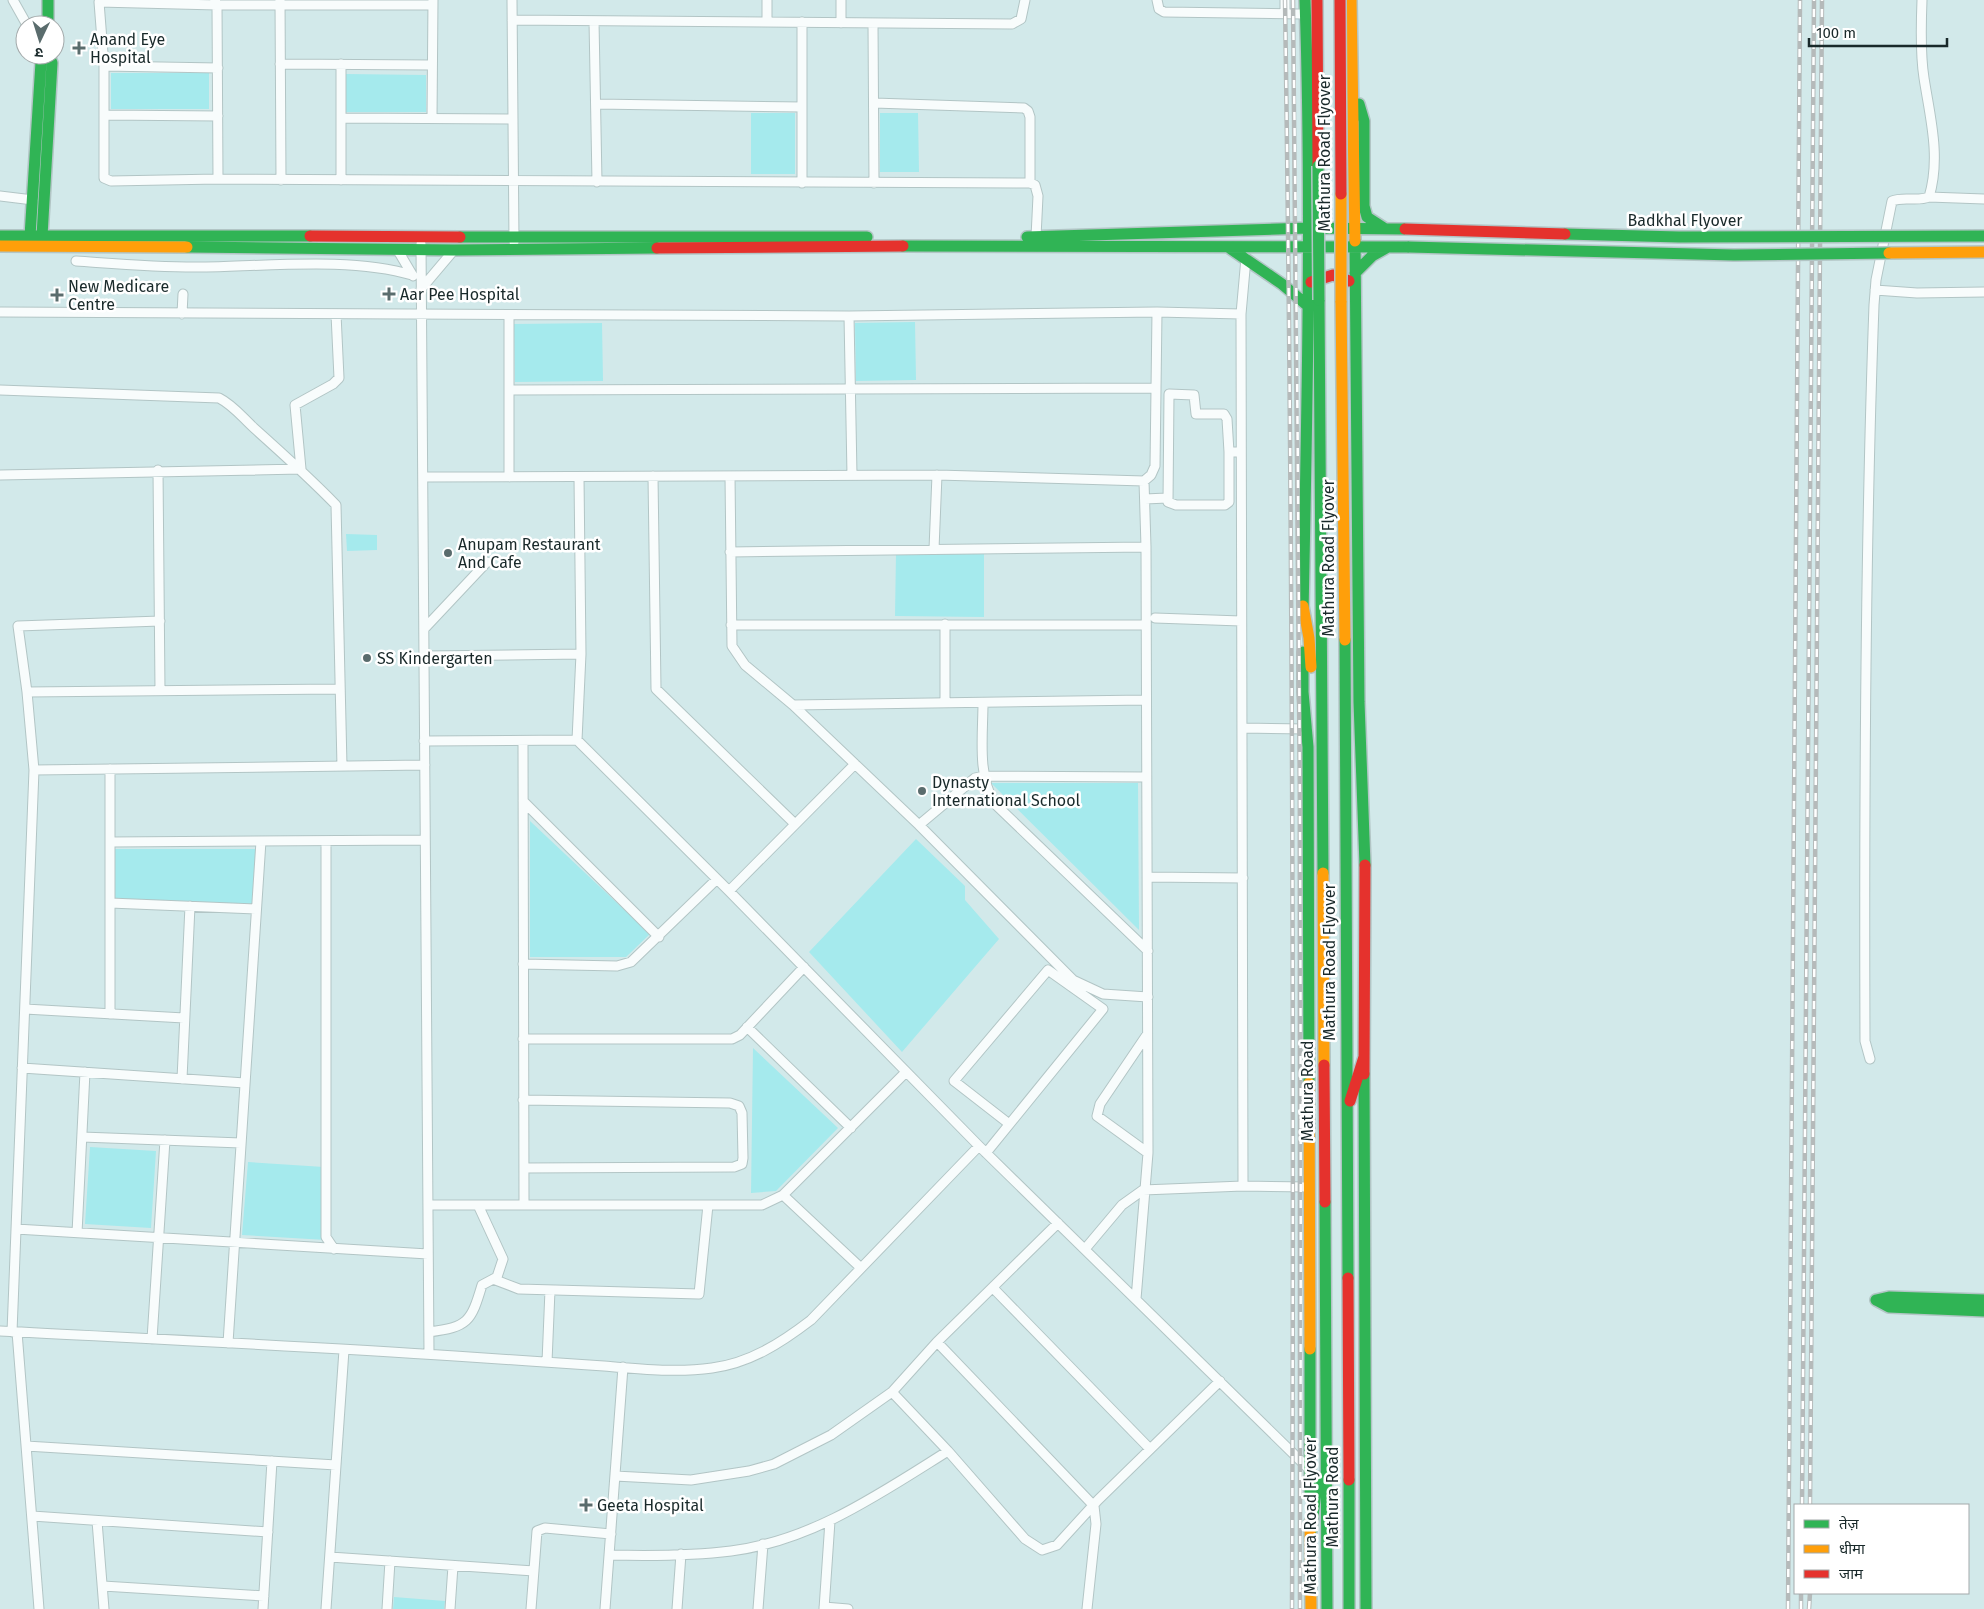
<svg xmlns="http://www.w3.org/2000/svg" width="1984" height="1609" font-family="'Fira Sans','Noto Sans Devanagari',sans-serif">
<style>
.green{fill:#a5eaed}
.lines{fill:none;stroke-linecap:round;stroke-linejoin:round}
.street-casing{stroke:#b2c5c5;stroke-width:11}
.fast-casing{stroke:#b2c5c5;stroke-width:14}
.slow-casing{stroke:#b2c5c5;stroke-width:14}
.jam-casing{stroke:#b2c5c5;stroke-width:14}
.street{stroke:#f8fcfc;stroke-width:9}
.fast{stroke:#30b455;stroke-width:11}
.slow{stroke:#ff9f0a;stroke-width:11}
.jam{stroke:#e5322d;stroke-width:11}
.rail-casing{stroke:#b5baba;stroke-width:4.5}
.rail{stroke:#fff;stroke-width:2.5;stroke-dasharray:8;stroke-linecap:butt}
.fast-bridge-casing{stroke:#b2c5c5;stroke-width:14;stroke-linecap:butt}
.slow-bridge-casing{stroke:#b2c5c5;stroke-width:14;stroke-linecap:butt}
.jam-bridge-casing{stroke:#b2c5c5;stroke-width:14;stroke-linecap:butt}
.fast-bridge{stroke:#30b455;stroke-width:11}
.slow-bridge{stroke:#ff9f0a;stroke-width:11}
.jam-bridge{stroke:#e5322d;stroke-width:11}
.poi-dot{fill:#5a6c6d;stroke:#fff;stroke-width:2}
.labels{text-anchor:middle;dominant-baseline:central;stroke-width:5;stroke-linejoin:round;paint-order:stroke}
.poi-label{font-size:16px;fill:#19292a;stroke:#fff;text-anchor:start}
.street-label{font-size:16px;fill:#19292a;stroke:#fff}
</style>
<rect width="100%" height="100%" fill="#d2e9ea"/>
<path class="green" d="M111,73H209V109H111Z
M346,74L426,75V112H345Z
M751,113H795V174H751Z
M880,113H918L919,172H880Z
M915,322L916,380L856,381L855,323Z
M602,323L603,381L515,382L514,324Z
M346,534L377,535V550L347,551Z
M896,553L984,554V617L895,616Z
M991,783H1138L1139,930Z
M530,821L650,934L626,957H530Z
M916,839L965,886V900L999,939L902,1052L809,952Z
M115,849H256L253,904L113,899Z
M753,1048L838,1128L776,1191L751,1193Z
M90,1147L156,1151L151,1228L85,1224Z
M248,1162L324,1167L326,1240L242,1235Z
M394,1597L445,1601L444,1609H393Z"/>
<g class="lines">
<g class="street-casing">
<path id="street" d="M13,0L27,25
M215,0L217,5L218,179
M280,0L281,180
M512,0L514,242
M767,0V22
M841,0V23
M1157,0L1159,9L1164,12L1305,14
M1285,0V14
M433,5H217L99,2L104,66V178L111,181L218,179L1030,183L1035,185L1038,196L1036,237
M512,20L1012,24L1021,19L1025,0
M594,21L597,182
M873,23L874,183
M280,64L432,65
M341,64V180
M104,66L218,68
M874,103L1024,108L1028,111L1030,117V183
M596,104L802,107
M104,115L218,116
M341,118L512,119
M432,118L433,0
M802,183V22
M0,196L33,200
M1929,197L1984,199
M421,244L429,1354
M397,249L413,276
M76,261C119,264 163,268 206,267C270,266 352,257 412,275
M421,289L454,250
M1875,290L1917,293L1984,292
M0,312L849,316L1157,312L1241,314
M182,314L183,294
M849,316L852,475
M0,390L219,398C233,405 242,417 254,428C282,453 310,478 336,505L342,766
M509,390L1156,388
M1229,452V502L1225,505H1176L1168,502L1169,394L1194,395L1196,414H1224L1227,419L1229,452H1241
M158,470L160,690
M0,475L301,469L295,405L333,384L339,378L336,314
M653,476L656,689L795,824
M730,476L732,646L745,665L793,705L919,825L1073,980L1103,994L1148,997
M423,477L937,475L1144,481L1151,475L1155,466L1157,312
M509,477V315
M1145,499L1167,498
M934,549L937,475
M730,552L1146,547
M1155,618L1241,621
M945,624V703
M731,625H1146
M424,629L487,562
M424,656L581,654
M27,692L340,689
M983,703C983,735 977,776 995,804L1148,951
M793,705L1146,700
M1243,728L1307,729
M577,740L581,654L579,477
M424,741L577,740L729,891L979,1146L1310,1470
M523,741L524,1205
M34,770L425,765
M523,801L659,937
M919,825L975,778L984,776L1146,777
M326,841V1237L334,1249
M110,842L425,840
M1147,877L1243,878
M729,891L855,764
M110,903L256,909
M523,964L617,966L631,962L717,879
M25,1009L184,1018
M110,1014V769
M747,1027L851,1128
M1146,1036L1100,1104L1097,1116L1148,1153
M523,1039H732L740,1035L804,967
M1870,1059L1865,1041C1864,795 1865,550 1874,305L1876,280L1892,201C1904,196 1917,202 1929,197C1941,157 1930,117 1924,78C1920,53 1921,25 1922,0
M22,1068L245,1083
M182,1079L190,906
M523,1100L730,1103L739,1106L742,1113L743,1158L742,1164L734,1167L524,1168
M82,1137L241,1143
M986,1153L1103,1009L1048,970L954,1081L1008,1123
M1243,1186L1241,314L1246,258
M783,1195L861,1268
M428,1205H762L783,1195L906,1072
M16,1229L428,1254
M77,1233L85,1072
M1085,1249L1122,1205L1143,1190L1243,1186L1309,1187
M493,1279L519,1289L699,1294L708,1205
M994,1289L1150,1449
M1136,1299L1148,1153L1146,547L1144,481
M0,1331C152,1339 304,1346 455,1356C505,1359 554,1363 604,1366C639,1369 677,1373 712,1368C750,1363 781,1343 811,1320L979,1146
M12,1332L34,770L27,692L18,626L160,621
M17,1332L39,1609
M429,1332C468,1327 471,1322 482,1285L497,1277L503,1259L478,1205
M152,1339L165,1140
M937,1342L1094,1506L1096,1524L1087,1609
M228,1343L261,841
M547,1362L550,1290
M892,1392L948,1451L1025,1539L1042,1550L1057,1545L1098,1500L1220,1381
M26,1446L336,1465
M615,1476L691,1480L749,1471L774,1464L831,1435L892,1392L937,1342L1058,1223
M32,1516L268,1532
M97,1521L104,1609
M609,1555C649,1556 691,1556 731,1551C812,1541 881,1493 948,1451
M330,1557L534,1571
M103,1586L264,1596
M824,1607L848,1609
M263,1609L272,1461
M326,1609L344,1350
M387,1609L390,1561
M450,1609L453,1566
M531,1609L537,1531L545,1528L611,1534
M605,1609L623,1367
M677,1609L681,1554
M758,1609L763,1544
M824,1609L830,1521"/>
</g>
<g class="fast-casing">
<path id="fast" d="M48,0V25
M45,55L41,62L30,236L35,245L42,236L52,63L49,55
M1359,104L1364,121V206L1367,217L1384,228
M0,236H310
M460,237H867
M1027,237L1308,228L1405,229
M1355,241L1359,702L1365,865
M903,246L1409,247
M187,247L454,250L657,248
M1228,247L1282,284L1308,306
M1355,273L1372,256L1388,247
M1319,300L1323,873
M1303,614C1307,409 1312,205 1305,0
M1345,640L1348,1278
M1303,652V692L1308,747L1309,1083
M1364,1074L1366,1609
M1325,1202L1327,1609
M1876,1300L1889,1307L1984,1311
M1876,1300L1889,1297L1984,1300
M1310,1349V1492
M1349,1480V1609
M1311,1531L1318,1477"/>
</g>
<g class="slow-casing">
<path id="slow" d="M1351,0L1355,241
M0,246L187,247
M1341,301L1345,640
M1303,606L1309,638L1311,667
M1323,873L1324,1065
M1309,1083L1310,1349
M1310,1522L1311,1609"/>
</g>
<g class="jam-casing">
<path id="jam" d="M1317,0L1318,166
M310,236L460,237
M657,248L903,246
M1311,282L1333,275L1349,281
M1324,1065L1325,1202
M1364,1074L1365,865
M1350,1101L1364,1057
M1348,1278L1349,1480"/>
</g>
<use href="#street" class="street"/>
<use href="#fast" class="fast"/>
<use href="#slow" class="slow"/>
<use href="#jam" class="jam"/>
<g class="rail-casing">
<path id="rail" d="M1285,0C1293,536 1294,1073 1292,1609
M1293,0C1300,536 1302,1073 1300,1609
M1802,1505L1814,0
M1810,1505L1822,0
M1788,1609L1800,0
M1801,1609V1593
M1809,1609L1810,1593"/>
</g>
<use href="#rail" class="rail"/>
<g class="fast-bridge-casing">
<path id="fast-bridge" d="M1318,166L1319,300
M1565,234L1679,237L1984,236
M1409,247L1734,255L1889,253"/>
</g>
<g class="slow-bridge-casing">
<path id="slow-bridge" d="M1341,194V301
M1889,253L1984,252"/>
</g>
<g class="jam-bridge-casing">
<path id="jam-bridge" d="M1340,0L1341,194
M1405,229L1565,234"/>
</g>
<use href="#fast-bridge" class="fast-bridge"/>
<use href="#slow-bridge" class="slow-bridge"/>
<use href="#jam-bridge" class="jam-bridge"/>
</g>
<g class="poi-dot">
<path d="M76.5 40.5h5v5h5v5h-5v5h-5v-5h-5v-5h5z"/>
<path d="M386.5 286.5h5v5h5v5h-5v5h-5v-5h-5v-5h5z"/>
<path d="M54.5 287.5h5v5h5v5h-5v5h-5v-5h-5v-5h5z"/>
<circle cx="448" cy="553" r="5"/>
<circle cx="367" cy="658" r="5"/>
<circle cx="922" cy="791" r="5"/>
<path d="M583.5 1497.5h5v5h5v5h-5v5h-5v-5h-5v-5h5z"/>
</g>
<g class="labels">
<g class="poi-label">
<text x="90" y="39">Anand Eye<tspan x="90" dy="18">Hospital</tspan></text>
<text x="68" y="286">New Medicare<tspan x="68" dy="18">Centre</tspan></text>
<text x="400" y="294">Aar Pee Hospital</text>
<text x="458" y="544">Anupam Restaurant<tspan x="458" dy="18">And Cafe</tspan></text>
<text x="377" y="658">SS Kindergarten</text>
<text x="932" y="782">Dynasty<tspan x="932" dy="18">International School</tspan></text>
<text x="597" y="1505">Geeta Hospital</text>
</g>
<g class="street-label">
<text transform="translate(1324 153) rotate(-90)">Mathura Road Flyover</text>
<text x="1685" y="220">Badkhal Flyover</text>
<text transform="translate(1328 558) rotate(-90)">Mathura Road Flyover</text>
<text transform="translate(1329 962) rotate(-90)">Mathura Road Flyover</text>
<text transform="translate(1307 1091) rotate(-90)">Mathura Road</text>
<text transform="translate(1332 1497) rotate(-90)">Mathura Road</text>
<text transform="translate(1310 1516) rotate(-90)">Mathura Road Flyover</text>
</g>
</g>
<rect x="1794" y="1504" width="175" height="90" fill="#ffffff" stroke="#a3a9aa"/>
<rect x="1804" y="1520" width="25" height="8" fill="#30b455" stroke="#a3a9aa"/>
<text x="1839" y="1529" font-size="15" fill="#19292a">तेज़</text>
<rect x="1804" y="1545" width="25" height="8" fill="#ff9f0a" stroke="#a3a9aa"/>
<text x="1839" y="1554" font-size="15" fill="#19292a">धीमा</text>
<rect x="1804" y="1570" width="25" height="8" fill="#e5322d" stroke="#a3a9aa"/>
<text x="1839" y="1579" font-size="15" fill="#19292a">जाम</text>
<g transform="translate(40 40) rotate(184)"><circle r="24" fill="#ffffff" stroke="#a3a9aa"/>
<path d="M0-4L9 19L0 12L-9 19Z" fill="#5a6c6d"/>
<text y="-8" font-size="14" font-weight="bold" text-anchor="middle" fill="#19292a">उ</text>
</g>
<path d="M1809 38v8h138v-8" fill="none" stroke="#19292a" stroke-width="2.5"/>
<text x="1816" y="38" font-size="15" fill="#19292a" stroke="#ffffff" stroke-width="4" paint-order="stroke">100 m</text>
</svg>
